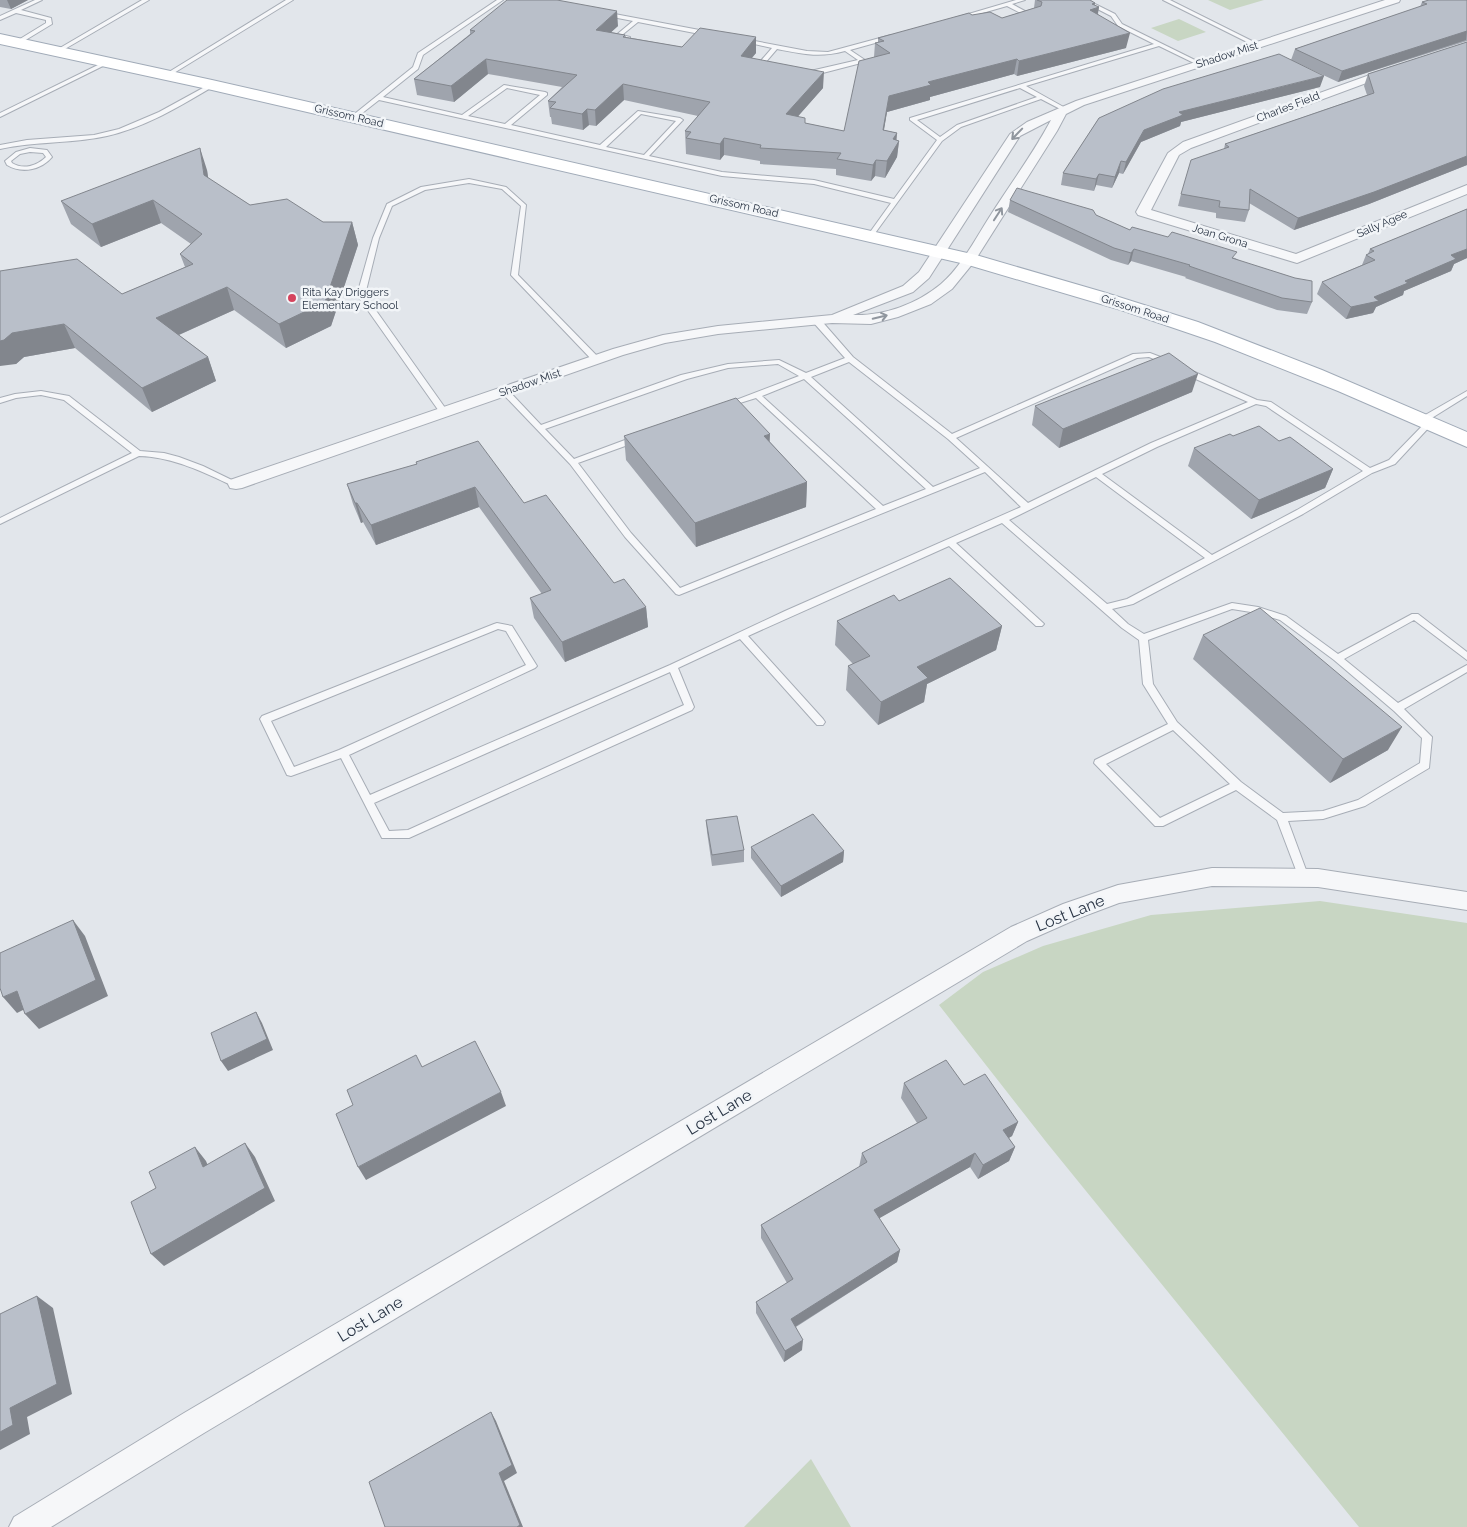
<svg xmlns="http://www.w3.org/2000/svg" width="1467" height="1527" font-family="Raleway,sans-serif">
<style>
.green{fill:#c8d6c3}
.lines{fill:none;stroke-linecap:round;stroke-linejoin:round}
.service-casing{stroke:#a7adb6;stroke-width:2}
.minor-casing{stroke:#a7adb6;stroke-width:2}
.primary-casing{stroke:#a1abb8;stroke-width:2}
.service{fill:#f6f7f9;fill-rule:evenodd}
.minor{fill:#f6f7f9;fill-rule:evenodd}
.primary{fill:#fff;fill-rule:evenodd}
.wall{fill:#9fa4ad}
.shaded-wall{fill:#82868d}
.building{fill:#b9bfc9;stroke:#82868d}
.oneway{stroke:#90969e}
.poi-dot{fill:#d5435d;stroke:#f2f5f8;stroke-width:2}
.labels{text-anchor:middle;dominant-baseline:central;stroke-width:5;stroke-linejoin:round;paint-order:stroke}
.far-street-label{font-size:11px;fill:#293444;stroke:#f2f5f8}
.far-poi-label{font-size:11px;fill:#293444;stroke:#f2f5f8;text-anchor:start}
.near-street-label{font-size:16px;fill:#293444;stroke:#f2f5f8}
</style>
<rect width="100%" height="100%" fill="#e2e6eb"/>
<path class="green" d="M1208,0H1264L1230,10Z
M1179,19L1206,32L1178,41L1151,28Z
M1320,901L1467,923V1527H1359L1047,1143L939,1005L983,972L1043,946L1151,915Z
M811,1459L851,1527H744Z"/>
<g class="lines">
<g class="service-casing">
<path id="service" d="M35,0H42L21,10L51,18L52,24L19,44H15V42L46,23V20L16,13L0,20V16Z
M142,0H149L58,53L53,52Z
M286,0H293L169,76L164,75Z
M497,0H503L423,55L418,69L383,97L462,115L504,85L545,92L547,93V95L511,125L600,145L638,111L680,118L683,120L682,121L649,156L722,172L814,180L894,199L937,140L910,120V118L1154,44L1118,26L1111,16L1080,0H1087L1115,14L1122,24L1203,64L1198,65L1159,46L1026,86L1069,110L1064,111L1041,99L961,127L942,141L873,236L871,237L868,235L891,203L814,184L722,176L379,100L356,118H352V116L413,67L418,53ZM507,88L540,95L505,124L468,116ZM1020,88L1037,97L957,125L940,137L917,120ZM641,114L676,121L644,155L606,147Z
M1016,0H1025L1012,4L1036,17V19H1032L1007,6L958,20L955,18Z
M1163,0H1170L1260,45L1255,46Z
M604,12L710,32L713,34L710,36L638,22L622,35L630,37V39L628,40L615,36L633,21L602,15V13Z
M891,35L894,37L893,38L850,50L865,60V62L815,75L806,72L858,60L845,51C819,58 803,54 777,49L765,63L773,64V66H761L758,64L772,48L741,41L744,39L807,51L828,52Z
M104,62L109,63L0,117V113Z
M212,83L215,85L214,86C180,106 146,127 107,136C71,144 35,141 0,149V145L27,140L94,135L119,129L159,112Z
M30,148L47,150L52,157C41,170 22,174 7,165L5,161L16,152ZM30,152L43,153L46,157C37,166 23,170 12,163L11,161L20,154Z
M469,179L506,187L526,205L518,275L601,360L597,362H594L511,275L521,206L502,189L469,183L425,190L392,206L379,238L365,295L448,412L444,414H441L357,295L373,238L387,204L421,187Z
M813,318H819L853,357L952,434L1133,354L1150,353L1171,361V365H1168L1149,357L1137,358L956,438L1028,503L1151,443L1248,402L1182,373V369H1188L1257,400L1271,402L1370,468L1389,460L1426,422H1420V418L1467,391V396L1427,421H1432L1433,423L1395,464L1372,473L1303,514L1133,604L1112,609L1128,624L1144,634L1232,603L1258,607L1286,616L1338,654L1412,614H1418L1467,652V660L1414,620L1344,659L1398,703L1467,665V672L1404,709L1432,737L1429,768L1365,806L1323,819L1288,821L1309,878L1308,881L1304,882L1300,881L1299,878L1277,820L1236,790L1163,826H1155L1094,763L1095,760L1168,724L1143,684L1139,640L1122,628L1002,523L956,543L1042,622L1044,624L1042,626H1036L949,546L748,636L823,719L825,722L823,725H817L740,639L678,668L694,707L692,710L409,838H382L341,758L291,776L287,775L260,719L262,716L494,624L497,623L512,626L537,666L535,668L349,755L370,795L670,665L785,611L1021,507L985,472L679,595L676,594L625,537L570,464L500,391L504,389H507L541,425L681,375L728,364L779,360L806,373L845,358L813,322ZM849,362L948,439L980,468L933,487L811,377ZM778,364L799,376L723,405L727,407L756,398L876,509L680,588L631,533L578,463L639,441V437H633L574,459L545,429L687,379L728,368ZM804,379L926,489L883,506L762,396ZM1256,404L1266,406L1363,471L1297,510L1212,555L1102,474L1157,447ZM1096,477L1205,558L1127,599L1107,604L1009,520ZM1232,609L1257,613L1280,620L1334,660L1394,711L1422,738L1420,763L1358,800L1323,811L1283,813L1241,782L1177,722L1153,684L1148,640ZM498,629L506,631L526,665L339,750L294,767L271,721ZM670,672L684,705L408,830L389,831L374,803ZM1173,730L1230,784L1160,818L1106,764Z
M41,391L69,396L140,451L164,453L179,457L203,466L240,484L236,487L233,486C203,472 173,457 139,456L0,524V518L132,453L64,400L41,395L16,398L0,403V398L15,394Z"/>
</g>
<g class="minor-casing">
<path id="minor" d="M1385,0H1400L1399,2L1084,105L1066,114L1057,131L974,262L952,289L931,304L898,317L871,324L832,323L718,334L665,343L623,355L242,488L236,489L230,488L228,484L230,480L613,349L663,335L718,326L832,315L903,286L919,272L1010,134L1027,122L1076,101ZM1051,120C1034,152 1012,182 992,213C977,236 962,266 941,284C917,304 884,316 853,315L913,292L929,278L1020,136Z
M1392,67L1398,70L1396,72L1191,148L1179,155L1151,210L1296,254L1467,185V194L1297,263L1138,215L1136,212L1168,153L1183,142Z
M1212,868L1318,869L1467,892V910L1318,887L1212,886L1119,903L1079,918L1027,941L204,1433L51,1527H9L14,1517L184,1413L1011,927L1063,904L1118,885Z"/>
</g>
<g class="primary-casing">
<path id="primary" d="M0,34L212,80L976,255L1103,292L1198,322L1322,370L1467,432V447L1338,391L1215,342L1121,310L965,264L212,90L0,44Z"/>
</g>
<use href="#service" class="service"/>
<use href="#minor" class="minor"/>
<use href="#primary" class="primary"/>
</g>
<path class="wall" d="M0,0H28L11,9L0,7Z
M1035,0H1090L1094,5L1099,7L1098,14L1126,48L1017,76L1014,74L930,97V100L887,112L884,130L897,133L896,140L899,141L897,157L885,178L875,176L871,181L836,175V169L760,164V161L724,155L720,160L686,154L685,131L698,116L624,100L596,126L589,125L583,130L552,124L551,117H550L548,101L562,87L488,74L454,102L417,95L414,79L470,34V30L618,26L611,32L625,35L626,37L682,47L756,37V53L752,58L823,88L798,116L805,123L844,131L874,57L875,43H878V38L972,15L1002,18L1034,8Z
M1467,0V41L1338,82L1291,60L1295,49L1420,7L1422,2Z
M1467,42V165L1369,204L1294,230L1249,203V210L1245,222L1216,218V213L1178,206L1181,194L1224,149L1225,144L1367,95L1364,86L1368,74Z
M1320,87L1181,122L1180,126L1141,142L1123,174L1119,173L1112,188L1096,185L1094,191L1061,185L1063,173L1099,118Z
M207,170L208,178L250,205L323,222H352L358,245L331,326L286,348L234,310L179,335L208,357L216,381L152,412L75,348L24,357L16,364L0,271L122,294L185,267L180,254L191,244L161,223L101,247L71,224L61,201Z
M1010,200L1096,215L1130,230L1235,258L1312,302L1307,314L1277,310L1185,278L1186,277L1131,261L1128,265L1111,260L1008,212Z
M1467,209V258L1454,264L1451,271L1404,291L1403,295L1376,307L1373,313L1346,319L1317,294L1322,282L1362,265L1366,255L1368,254L1370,249Z
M1192,392L1059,448L1032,425L1035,406Z
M624,436L770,442L807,482L806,507L696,547L626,460Z
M1233,436L1279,441L1333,469L1325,488L1251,519L1188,466L1194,448Z
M416,462L524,503L614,583L646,607L648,627L565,662L534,618L530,598L542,594L479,507L376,545L363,522L361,523L353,504L347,484L416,465Z
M899,601L1002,626L996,650L927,684L924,702L878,725L846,690L848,666L853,664L835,645L837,621Z
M1203,635L1388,750L1330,783L1193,659Z
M706,820L744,850V862L712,866L707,832Z
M751,847L844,851L843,862L781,897L751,858Z
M904,1083L964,1085L1018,1122L1012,1136L1009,1138L1015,1147L1009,1161L978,1179L970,1167L879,1218L900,1250L897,1262L796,1327L802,1350L784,1362L756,1313V1302L787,1283L761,1238V1225L859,1167L862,1153L917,1123L901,1098Z"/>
<path class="shaded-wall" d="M7,0H28L11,9Z
M1095,3L1094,9L1099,7L1096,22L1087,25L1092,4Z
M617,11L618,26L597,45L596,30Z
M1467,31L1466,40L1338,82L1342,71Z
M1130,33L1126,48L1017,76L1019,61Z
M756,37V53L740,71L741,56Z
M486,59L488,74L454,102L451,86Z
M1017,59L1014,74L930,97V100L887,112L881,146L883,130L889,96L928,82Z
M824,72L823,88L786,130V114Z
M1324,76L1320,87L1181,122L1180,126L1141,142L1123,174L1126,162L1144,130L1179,112Z
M623,84L624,100L596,126L595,110Z
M587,109L589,125L583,130L582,114Z
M897,133L896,146L899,141L897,157L885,178L887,161L893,139Z
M724,138V155L720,160V144Z
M200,148L207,170L211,197L204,175Z
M1467,156V165L1369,204L1294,230L1298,218Z
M876,160L875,176L871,181L873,165Z
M1121,161L1119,173L1112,188L1115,177Z
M1099,174L1096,185L1094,191L1096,179Z
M153,200L161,223L101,247L92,224Z
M352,222L358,245L331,326L286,348L279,324Z
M1134,249L1131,261L1128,265L1131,253Z
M1467,249V258L1454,264L1451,271L1404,291L1403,295L1376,307L1373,313L1346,319L1351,307L1374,297L1451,255Z
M227,287L234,310L165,341L156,318Z
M64,324L75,348L24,357L16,364L0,366V341L12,333Z
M208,357L216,381L152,412L142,388Z
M1198,374L1192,392L1059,448L1063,429Z
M770,434L769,458L764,436Z
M1333,469L1325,488L1251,519L1259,500Z
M807,482L806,507L696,547L695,523Z
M475,487L479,507L376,545L371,525Z
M355,503H357L363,522L361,523Z
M646,607L648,627L565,662L562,642Z
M1002,626L996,650L927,684L924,702L878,725L881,702L917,667Z
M1402,727L1388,750L1330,783L1343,759Z
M844,851L843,862L781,897V886Z
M73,920L85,936L108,996L39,1029L25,1014Z
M17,991L31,1006L17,1013L3,997Z
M256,1012L262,1023L273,1050L228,1071L221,1061Z
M501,1092L506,1106L366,1180L358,1167Z
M1018,1122L1012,1136L998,1144L1003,1130Z
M245,1143L255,1157L275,1201L164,1266L151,1254Z
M195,1147L206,1161L214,1180L203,1167Z
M1015,1147L1009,1161L978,1179L983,1165Z
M975,1153L970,1167L871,1223L874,1210Z
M900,1250L897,1262L790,1330L791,1319Z
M37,1296L53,1308L72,1394L27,1417L30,1434L0,1450V1432L10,1408Z
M803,1340L802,1350L784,1362L785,1351Z
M491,1412L496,1421L517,1473L504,1481L523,1527H517L499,1473Z"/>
<path class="building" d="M507,0H557L617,11L596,30L625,35L623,37L682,47L700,28L756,37L741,56L824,72L786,114L805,118V123L844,131L859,61L890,53L875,43L884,41L878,38L969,13L972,15L990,12L1002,18L1041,6L1042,2L1037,0H1090L1095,3L1092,4L1099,7L1090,10L1130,33L1019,61L1017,59L928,82L931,85L889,96L883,130L897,133L893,139L899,141L887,161L876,160L873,165L837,159L841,153L760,148L761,145L724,138L720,144L686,138L691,132L685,131L710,102L623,84L595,110L587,109L582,114L550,108L556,102L548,101L577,75L486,59L451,86L414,79L475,31L470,30Z
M1429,0H1467V31L1342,71L1295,49L1427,4L1422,2Z
M1467,42V156L1374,192L1298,218L1250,189L1249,210L1219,207L1220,201L1181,194L1191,160L1229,147L1225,144L1374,93L1368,74Z
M1279,54L1324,76L1179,112L1183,115L1144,130L1126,162L1121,161L1115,177L1099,174L1096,179L1063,173L1099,118L1163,89Z
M200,148L204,175L250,205L287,199L323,222H352L325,302L279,324L227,287L156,318L208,357L142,388L64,324L12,333L4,340L0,341V271L77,259L122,294L193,264L180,254L202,234L153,200L92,224L61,201Z
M1017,188L1093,210L1096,215L1130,230L1132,227L1168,237L1172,232L1237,252L1232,258L1295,278L1312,281V302L1282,298L1189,266L1190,265L1134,249L1131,253L1114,248L1010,200Z
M1467,209V249L1451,255L1456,259L1405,281L1408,283L1374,297L1379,301L1351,307L1322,282L1375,260L1366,255L1374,251L1370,249Z
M1169,353L1198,374L1063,429L1035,406Z
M736,398L770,434L764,436L807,482L695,523L624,436Z
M1259,426L1279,441L1290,437L1333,469L1259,500L1194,448L1230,434L1233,436Z
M478,441L524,503L546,495L614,583L624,579L646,607L562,642L530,598L551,590L475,487L371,525L357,503H355L347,484L417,464L416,462Z
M950,578L1002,626L917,667L928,678L881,702L848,666L870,656L837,621L894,595L899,601Z
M1260,608L1402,727L1343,759L1203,635Z
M813,814L844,851L781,886L751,847Z
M737,816L744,850L712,855L706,820Z
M73,920L96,980L25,1014L17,991L3,997L0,988V953Z
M256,1012L267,1039L221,1061L211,1033Z
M475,1041L501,1092L358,1167L336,1114L353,1105L347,1090L416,1055L422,1067Z
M946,1060L964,1085L985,1074L1018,1122L1003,1130L1015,1147L983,1165L975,1153L874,1210L900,1250L791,1319L803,1340L785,1351L756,1302L793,1279L761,1225L867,1162L862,1153L927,1118L904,1083Z
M245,1143L265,1188L151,1254L131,1202L156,1188L149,1172L195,1147L203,1167Z
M37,1296L57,1384L10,1408L13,1425L0,1432V1314Z
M491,1412L512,1465L499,1473L520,1525L517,1527H385L369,1482Z"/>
<defs><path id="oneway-shaft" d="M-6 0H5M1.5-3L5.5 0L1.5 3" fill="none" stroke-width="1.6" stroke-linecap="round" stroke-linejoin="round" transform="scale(1.25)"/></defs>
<g class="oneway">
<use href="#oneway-shaft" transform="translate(1017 134) rotate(134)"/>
<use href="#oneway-shaft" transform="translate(998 214) rotate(-57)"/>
<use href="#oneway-shaft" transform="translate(880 317) rotate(-13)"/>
</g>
<circle class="poi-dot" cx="292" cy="298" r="5"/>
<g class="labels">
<g class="far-street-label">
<text transform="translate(1227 55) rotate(-18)">Shadow Mist</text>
<text transform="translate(1288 107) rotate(-21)">Charles Field</text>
<text transform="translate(349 116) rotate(13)">Grissom Road</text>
<text transform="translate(744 206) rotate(13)">Grissom Road</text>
<text transform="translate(1382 224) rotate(-23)">Sally Agee</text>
<text transform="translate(1220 236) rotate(17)">Joan Grona</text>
<text transform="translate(1135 309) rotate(18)">Grissom Road</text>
<text transform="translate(530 383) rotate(-19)">Shadow Mist</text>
</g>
<g class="far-poi-label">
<text x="302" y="292">Rita Kay Driggers<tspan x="302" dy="13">Elementary School</tspan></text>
</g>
<g class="near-street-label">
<text transform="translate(1070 913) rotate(-22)">Lost Lane</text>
<text transform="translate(719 1112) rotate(-31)">Lost Lane</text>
<text transform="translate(370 1319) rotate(-31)">Lost Lane</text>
</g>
</g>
</svg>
